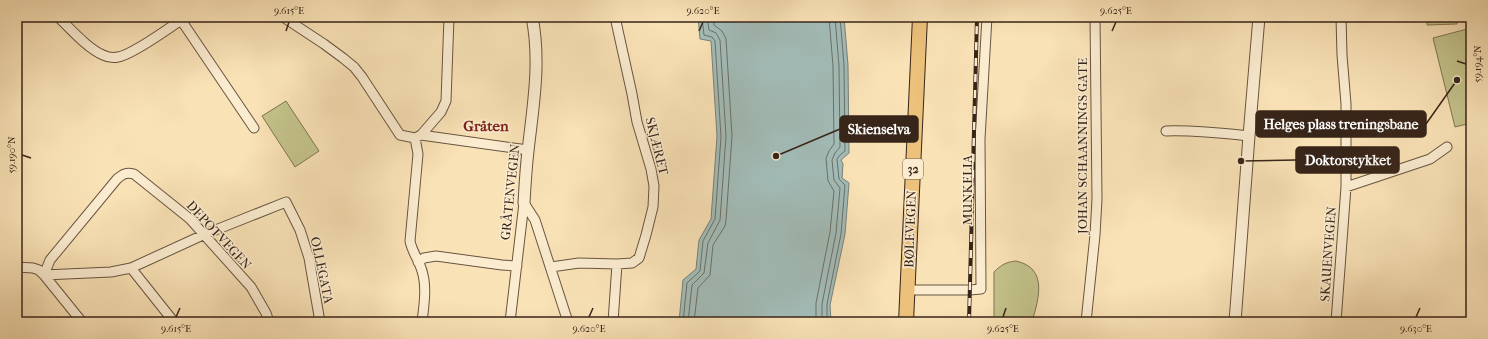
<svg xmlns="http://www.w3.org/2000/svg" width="1488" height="339" font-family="'IM FELL French Canon',serif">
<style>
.green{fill:#c3c28a;stroke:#7e7452}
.water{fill:#a2bcb8;stroke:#788078}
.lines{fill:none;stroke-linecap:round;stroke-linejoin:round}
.shore{stroke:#6d7068;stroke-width:1}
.minor-casing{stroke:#685440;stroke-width:11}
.tertiary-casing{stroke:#685440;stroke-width:13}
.primary-casing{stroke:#382519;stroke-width:16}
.minor{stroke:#fbecd0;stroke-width:9}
.tertiary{stroke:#fbecd0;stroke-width:11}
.primary{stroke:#ecc17b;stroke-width:14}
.rail-casing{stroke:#382519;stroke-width:4}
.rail{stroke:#fbecd0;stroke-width:2.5;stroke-dasharray:8;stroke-linecap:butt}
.ticks{fill:none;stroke:#382519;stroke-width:1.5}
.labels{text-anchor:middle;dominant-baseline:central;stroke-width:3;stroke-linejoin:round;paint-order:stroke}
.shield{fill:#fbecd0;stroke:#726150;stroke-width:1}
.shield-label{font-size:12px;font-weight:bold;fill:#382519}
.street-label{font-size:13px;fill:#382519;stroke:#fbecd0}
.quarter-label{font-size:15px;font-weight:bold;fill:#7a1f14;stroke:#fbecd0}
.leader{fill:none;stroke:#382519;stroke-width:1.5}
.callout-dot{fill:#382519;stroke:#fbecd0;stroke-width:1.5}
.callout{fill:#382519;stroke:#382519;stroke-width:1.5}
.callout-label{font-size:14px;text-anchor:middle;font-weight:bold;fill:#fff}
.neatline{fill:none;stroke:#382519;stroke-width:1.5}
.ticks-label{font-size:10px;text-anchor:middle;fill:#382519}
</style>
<rect width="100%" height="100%" fill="#f9e2b6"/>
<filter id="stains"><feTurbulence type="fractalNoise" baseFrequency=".005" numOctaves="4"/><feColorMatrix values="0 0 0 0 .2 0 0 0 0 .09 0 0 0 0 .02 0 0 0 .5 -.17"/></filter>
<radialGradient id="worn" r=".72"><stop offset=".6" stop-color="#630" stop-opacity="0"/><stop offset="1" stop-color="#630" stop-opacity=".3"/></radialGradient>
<path class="green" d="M1427,17H1457V24L1427,25Z
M1471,28V123L1455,127L1433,38Z
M286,101L319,151L295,167L262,116Z
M1016,261C1048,268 1039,298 1032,322H994V272C1001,265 1006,262 1016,261Z"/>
<path class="water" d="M698,17H844L848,65L849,153L841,160L843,164L842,178L849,183L845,234L830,305L831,322H679L683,280L696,269L699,240L711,219L717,136L711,41L700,39Z"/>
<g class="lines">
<path class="shore" d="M683,322L687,283L700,271L703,241L715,219L721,137L715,41L712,37L704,35L702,17
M688,322L692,285L704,273L708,243L720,220L726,136L720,40L716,33L709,30L707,17
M694,322L698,288L710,275L713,245L725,226L726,220L732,136L726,39L722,31L714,25L713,17
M816,322V303L830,232L834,191L828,181L826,158L829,151L834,144L833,66L829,17
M822,322V304L836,233L840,188L834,180L832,160L835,153L840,147L839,66L835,17
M827,322V304L841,234L845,185L839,179L837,159L840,155L845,151L844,65L840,17"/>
<g class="minor-casing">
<path id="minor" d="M58,17C71,29 87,48 103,55C107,57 113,58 118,57C132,55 168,29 181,20L184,17
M283,17L324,44L343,58L354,67L362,77L400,135L415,138L421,135L528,150
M181,20L254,128
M1166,131C1194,130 1221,133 1249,136
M421,135L441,112L446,101L449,17
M415,138L418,154L410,241C412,252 419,260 422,271C427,287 424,305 422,322
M1346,187L1430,159L1447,147
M524,203L535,220L568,322
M418,262L424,258L436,256L502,265L517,266
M17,267L33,268L39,270L44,275L82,322
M551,267L579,263L617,264L632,263L639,258L646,235L653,207L654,186L651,169L637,122L632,94L615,17
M131,268L174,322
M908,290H970L981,289L980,139L987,17
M269,322L266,313L251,287L190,219L134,174C126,172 123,174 117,179L50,260L44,275L111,272L131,268L203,235L286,202L300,230L309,258L320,322
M510,322L524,203
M613,322L617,264
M1086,322L1095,235L1097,199L1095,17
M1336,322L1346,187V104L1342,55L1341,17"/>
</g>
<g class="tertiary-casing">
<path id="tertiary" d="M524,203C525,185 526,168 528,151C533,106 541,62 532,17
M1235,322L1249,136L1259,17"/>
</g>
<g class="primary-casing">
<path id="primary" d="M906,322L920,17"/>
</g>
<use href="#minor" class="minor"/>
<use href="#tertiary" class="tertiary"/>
<use href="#primary" class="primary"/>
<g class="rail-casing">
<path id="rail" d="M969,322L977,17"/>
</g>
<use href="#rail" class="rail"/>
</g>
<path class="ticks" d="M286,31L289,22M699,31L703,22M1112,31L1116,22M1457,61L1466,64M22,155L31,158M176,317L180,308M589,317L593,308M1003,317L1006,308M1416,317L1420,308"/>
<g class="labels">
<rect class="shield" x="903" y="159" width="20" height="20" rx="3"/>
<g class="shield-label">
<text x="913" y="169">32</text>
</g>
<g class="street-label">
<text transform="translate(657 146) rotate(76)">SKJÆRET</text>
<text transform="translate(1082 146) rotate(-90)">JOHAN SCHAANNINGS GATE</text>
<text transform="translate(967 190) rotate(-90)">MUNKELIA</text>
<text transform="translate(510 192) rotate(-84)">GRÅTENVEGEN</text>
<text transform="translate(910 229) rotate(-88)">BØLEVEGEN</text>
<text transform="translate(219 235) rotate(47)">DEPOTVEGEN</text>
<text transform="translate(1328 254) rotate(-86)">SKAUENVEGEN</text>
<text transform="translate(322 270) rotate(78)">OLLEGATA</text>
</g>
<g class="quarter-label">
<text x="486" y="126">Gråten</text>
</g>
</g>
<path class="leader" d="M1457 80L1426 124M776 156L840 129M1241 161L1296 160"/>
<g class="callout-dot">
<circle cx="1457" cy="80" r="4"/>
<circle cx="776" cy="156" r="4"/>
<circle cx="1241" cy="161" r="4"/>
</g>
<g class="callout">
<rect x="1256" y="111" width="170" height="26" rx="4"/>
<rect x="840" y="116" width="78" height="26" rx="4"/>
<rect x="1296" y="147" width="103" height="26" rx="4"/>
</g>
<g class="callout-label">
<text x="1341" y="129">Helges plass treningsbane</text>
<text x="879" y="134">Skienselva</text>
<text x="1348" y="165">Doktorstykket</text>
</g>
<rect width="1488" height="339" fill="none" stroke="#f9e2b6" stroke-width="44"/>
<rect x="22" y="22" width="1444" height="295" class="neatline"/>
<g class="ticks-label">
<text x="289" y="14">9.615°E</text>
<text x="703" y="14">9.620°E</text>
<text x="1116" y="14">9.625°E</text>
<text transform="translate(1477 64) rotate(-90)" y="4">59.194°N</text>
<text transform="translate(11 155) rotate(-90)" y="4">59.190°N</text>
<text x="176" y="332">9.615°E</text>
<text x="589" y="332">9.620°E</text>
<text x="1003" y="332">9.625°E</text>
<text x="1416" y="332">9.630°E</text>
</g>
<rect width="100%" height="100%" filter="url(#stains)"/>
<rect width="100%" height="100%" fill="url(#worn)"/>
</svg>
